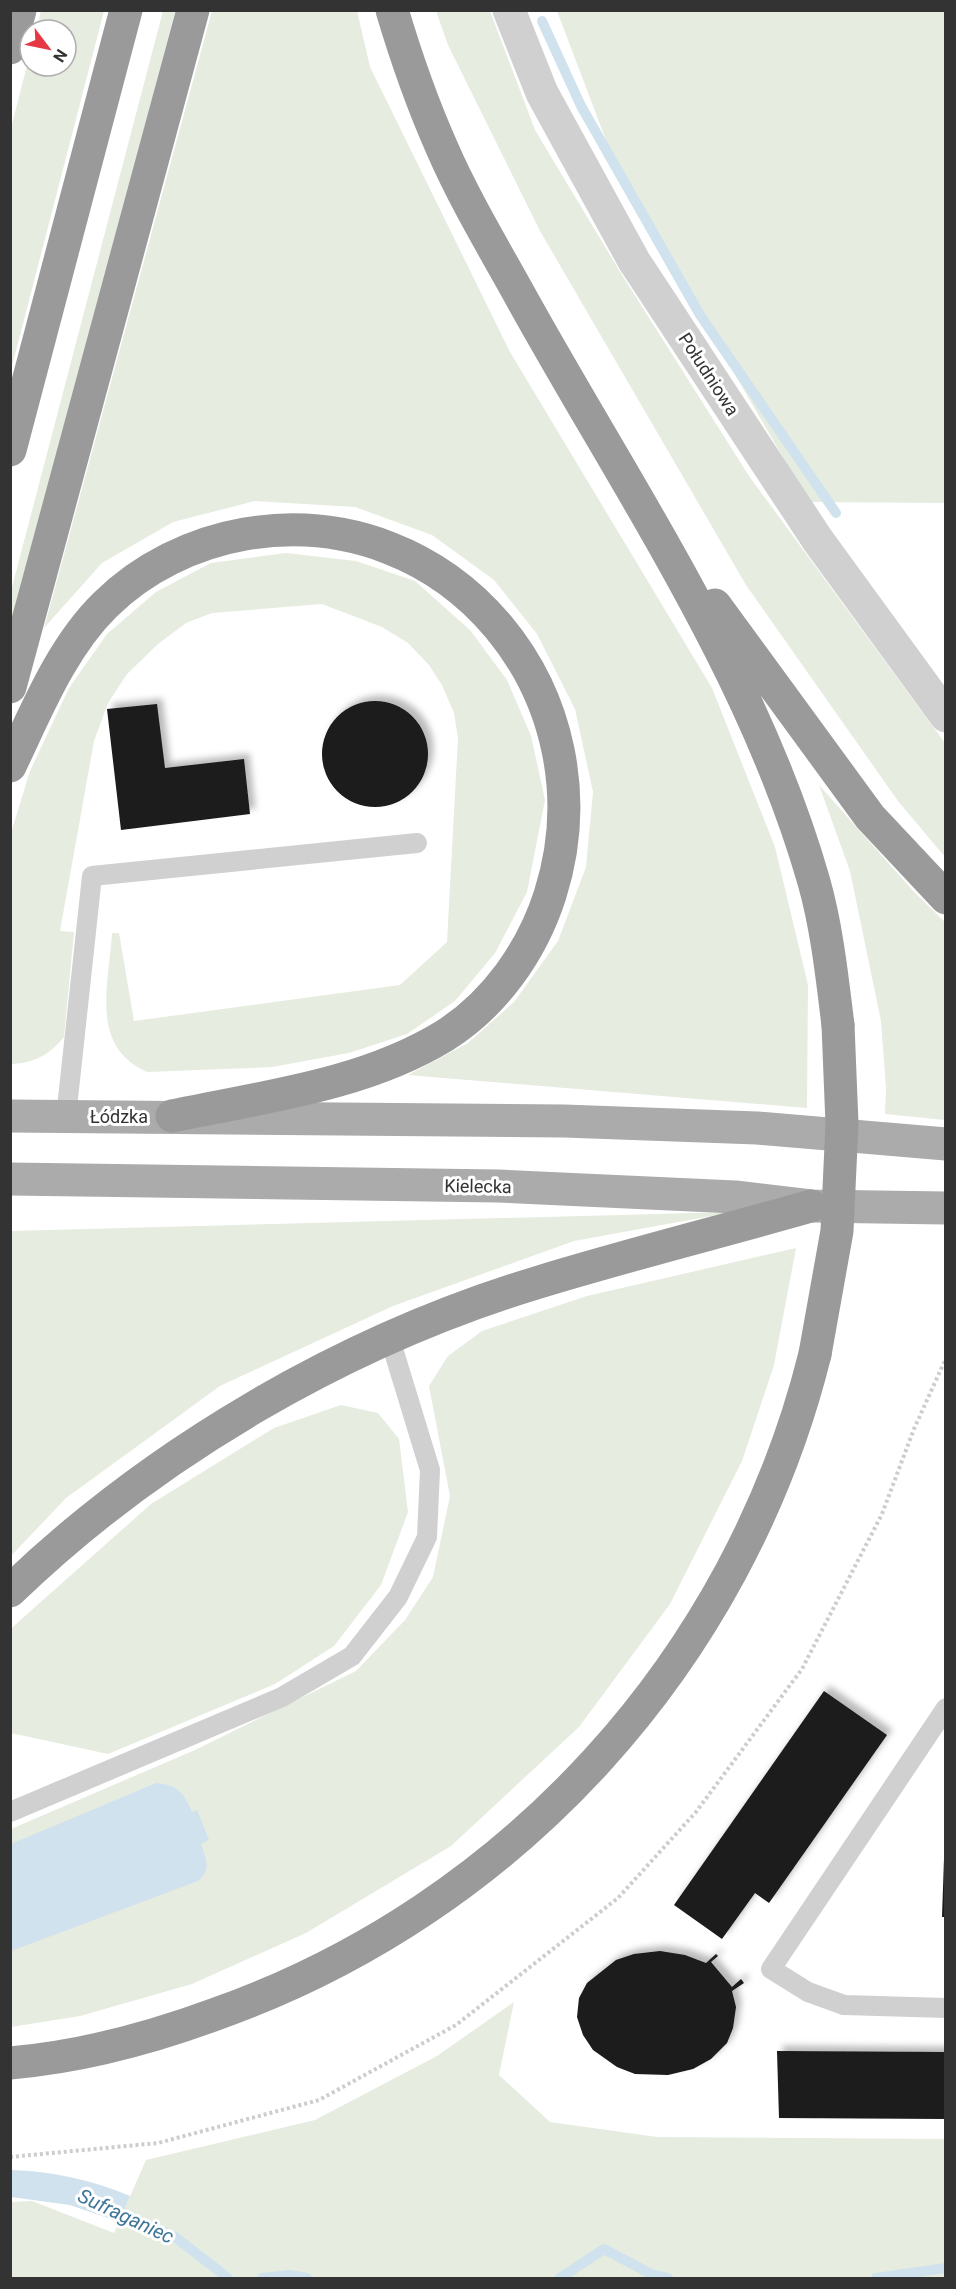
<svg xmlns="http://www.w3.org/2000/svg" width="956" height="2289" font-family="Roboto,sans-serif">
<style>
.green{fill:#e6ecdf}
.water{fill:#cfe2ee}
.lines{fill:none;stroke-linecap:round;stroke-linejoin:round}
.stream{stroke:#cfe2ee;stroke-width:10}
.building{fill:#1a1a1a;filter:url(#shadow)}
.path{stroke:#cdcdcd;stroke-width:4;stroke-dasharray:3 3;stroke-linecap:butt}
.service{stroke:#d0d0d0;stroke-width:20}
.minor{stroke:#d0d0d0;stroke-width:33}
.primary{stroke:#ababab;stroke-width:33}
.motorway{stroke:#9a9a9a;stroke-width:33}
.motorway-bridge{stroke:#9a9a9a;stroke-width:33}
.labels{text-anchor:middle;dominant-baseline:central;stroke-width:6;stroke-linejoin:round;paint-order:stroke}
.street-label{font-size:18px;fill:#333;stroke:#fff}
.water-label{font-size:20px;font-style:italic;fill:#3f7597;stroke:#fff}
</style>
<defs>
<filter id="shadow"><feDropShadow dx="5.5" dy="-5.5" stdDeviation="3" flood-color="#0004"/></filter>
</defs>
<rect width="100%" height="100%" fill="#fff"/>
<path class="green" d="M41,11H104L11,370V128L30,54V66H66V30H36Z
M163,11H175L11,643V591Z
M212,11H357L370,67L510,352L712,688L775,847L808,985L807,1108L408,1075L468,1043L514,1002L558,941L586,867L593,792L575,709L537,634L494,580L432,535L355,507L255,501L173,522L102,563L44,628Z
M436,11H490L535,130L622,275L749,476L945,743V857L898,801L746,585L540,231L448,45Z
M557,11H945V503L809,502L620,177Z
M286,553L356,561L415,581L470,630L507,680L531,736L545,800L527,892L495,953L455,1001L407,1034L349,1053L272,1067L147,1072C89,1046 109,985 112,933H119L134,1021L400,985L447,942L458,738L454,713L442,685L429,665L408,643L382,627L322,604L212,613L186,623L158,644L127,674L108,703L94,741L60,931L74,932L64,1037C50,1055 33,1063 11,1064V833L30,771L69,688L107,634L156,592L211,563Z
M819,785L915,893L945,922V1120L885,1114L886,1088L881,1021L850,871Z
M733,1212L574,1241L393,1306L220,1386L66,1498L11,1556V1231Z
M796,1248L774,1365L742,1461L670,1604L579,1727L451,1846L306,1933L192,1984L80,2016L11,2027V1829L195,1750L356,1671L405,1620L433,1577L450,1496L429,1386L448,1356L482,1331L587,1296Z
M341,1405L378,1413L399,1439L408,1512L381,1585L334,1646L275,1684L108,1754L11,1733L10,1630L16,1624L151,1504L274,1428Z
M514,2002L499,2075L550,2122L657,2137L945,2139V2278H11V2202L32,2201L114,2233L146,2160L315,2120L437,2056Z"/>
<path class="water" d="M156,1783C178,1785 184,1793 192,1812L197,1810L209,1840L201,1844C206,1860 212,1868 198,1881L11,1951V1844Z
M11,2170C52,2171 92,2180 130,2196L119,2222L70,2205L11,2197Z"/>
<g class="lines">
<path class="stream" d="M542,21L581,106L700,315L836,513
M111,2207L175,2237L228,2278
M262,2278L290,2275L307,2278
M560,2278L604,2249L651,2274L668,2278
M876,2278L946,2268"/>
</g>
<path class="building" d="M322 754a53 53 0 1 1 106 0a53 53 0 1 1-106 0Z
M157,704L165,768L244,759L250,814L121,830L107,709Z
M824,1691L887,1735L769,1903L755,1893L722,1939L674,1905Z
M944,1859H946V1917H942Z
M660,1951L685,1955L706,1963L716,1954L718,1956L711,1962L732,1987L741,1979L744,1983L732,1991L736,2007L733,2028L727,2043L711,2059L693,2069L668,2075L635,2074L617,2067L593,2050L583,2035L577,2017L579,1998L587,1983L616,1960L634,1954Z
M777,2051L946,2052V2119L779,2118Z"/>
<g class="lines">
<path class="path" d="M10,2157L158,2143L319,2100L456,2025L618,1898L696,1812L802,1669L882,1514L914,1429L946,1358"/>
<path class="service" d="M66,1117L92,876L417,843
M946,1708L771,1969L808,1992L844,2005L946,2008
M10,1812L282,1697L352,1656L398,1597L427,1537L430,1470L390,1339"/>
<path class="minor" d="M509,10L542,93L634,261L817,539L946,716"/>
<path class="primary" d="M10,1116L564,1121L757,1128L946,1144
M10,1179L498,1186L735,1197L811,1206L946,1208"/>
<path class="motorway" d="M392,10C406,57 422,103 442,148C465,201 495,250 523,301C628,490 754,672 814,882C827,928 832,977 838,1025
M10,48L20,10
M10,450L126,10
M715,605L870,817L946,898
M10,687L193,10
M10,766C36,712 61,648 105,605C142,568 193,543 245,534C452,499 613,697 550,895C532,951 495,1004 444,1036C364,1085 263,1097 172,1116
M10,1591C154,1452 345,1341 536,1283C627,1255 720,1232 811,1206
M10,2063C80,2057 151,2038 216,2014C512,1909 739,1660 815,1354"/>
<path class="motorway-bridge" d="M815,1354L837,1231L842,1124L838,1025"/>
</g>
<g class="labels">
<g class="street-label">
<text transform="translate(709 374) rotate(57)">Południowa</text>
<text x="119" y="1116">Łódzka</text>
<text transform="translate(478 1186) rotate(1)">Kielecka</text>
</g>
<g class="water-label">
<text transform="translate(126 2216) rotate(25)">Sufraganiec</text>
</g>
</g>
<rect width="956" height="2289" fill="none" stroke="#333333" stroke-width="24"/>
<g transform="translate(48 48) rotate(122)"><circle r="28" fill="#ffffff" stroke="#adadad" stroke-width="1.5"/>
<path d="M0-4.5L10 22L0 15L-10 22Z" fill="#e63946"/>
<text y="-9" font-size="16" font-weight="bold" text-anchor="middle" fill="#333333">N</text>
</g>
</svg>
